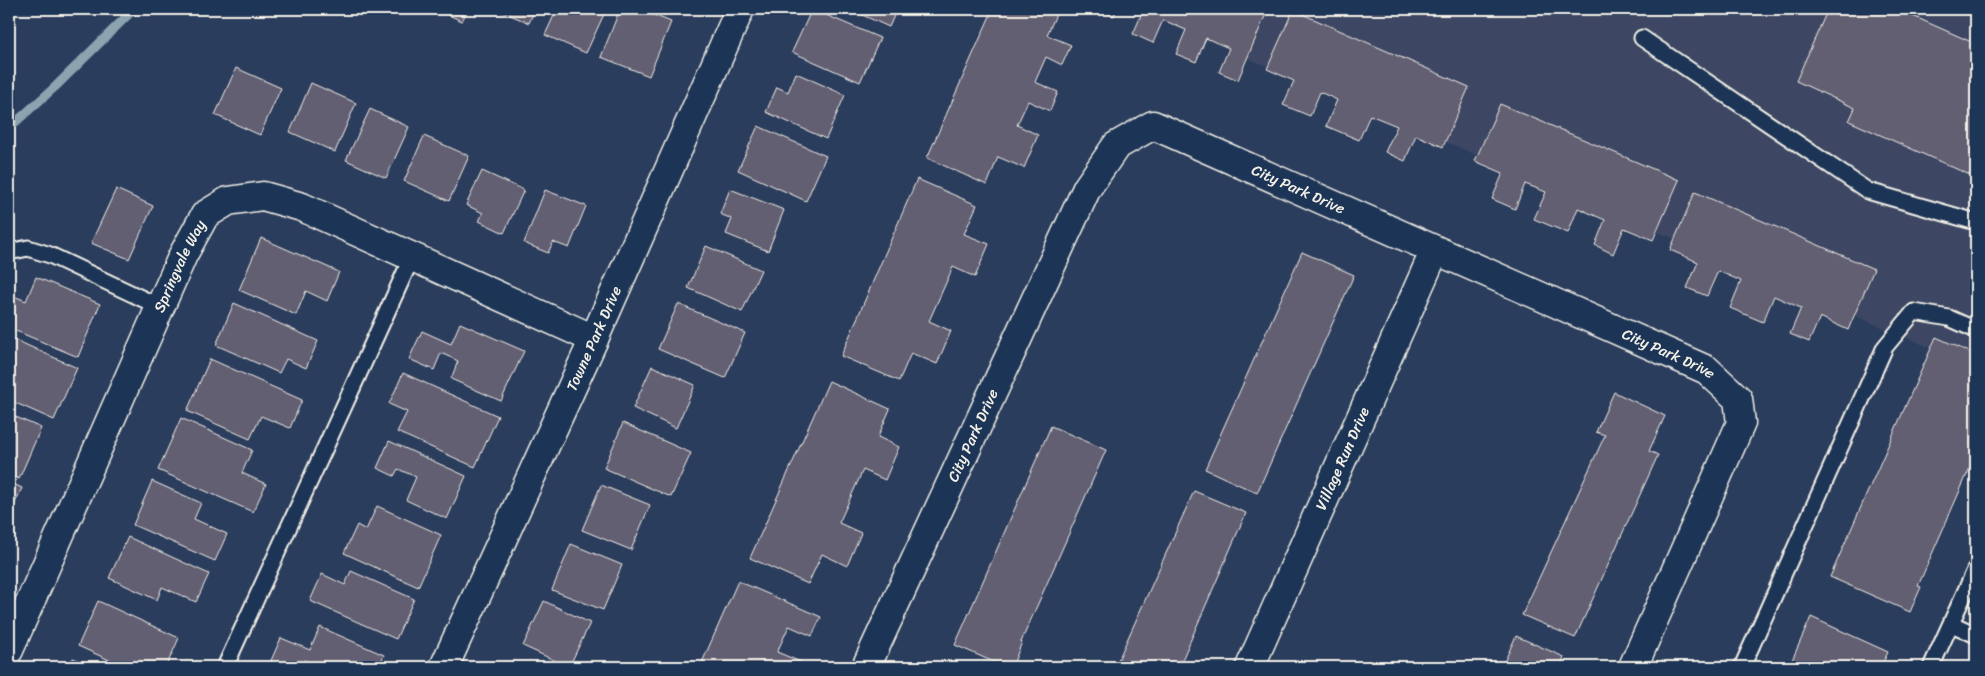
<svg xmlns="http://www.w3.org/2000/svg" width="1985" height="676" font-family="Sriracha,sans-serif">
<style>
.built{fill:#3c4764}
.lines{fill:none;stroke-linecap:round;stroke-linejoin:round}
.stream{stroke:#8ba4af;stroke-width:9}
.building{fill:#635e73;stroke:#f4f1e8}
.lane-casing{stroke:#f4f1e8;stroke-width:19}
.street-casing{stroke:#f4f1e8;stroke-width:31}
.lane{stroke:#1d3557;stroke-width:15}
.street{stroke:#1d3557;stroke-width:28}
.labels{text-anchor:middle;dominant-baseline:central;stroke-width:5;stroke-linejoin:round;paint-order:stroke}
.street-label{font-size:15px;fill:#f4f1e8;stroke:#1d3557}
</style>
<rect width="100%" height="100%" fill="#2b3d5d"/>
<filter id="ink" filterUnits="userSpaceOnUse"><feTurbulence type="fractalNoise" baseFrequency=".02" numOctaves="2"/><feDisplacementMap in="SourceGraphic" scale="10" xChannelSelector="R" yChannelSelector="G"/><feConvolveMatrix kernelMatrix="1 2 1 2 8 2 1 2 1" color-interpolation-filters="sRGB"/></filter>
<g filter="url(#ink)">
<path class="built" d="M1133,9H1976V367L1196,36Z"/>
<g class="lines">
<path class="stream" d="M9,128L55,87L134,9"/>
</g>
<path class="building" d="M435,9H468L462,21Z
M496,9H535L529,23Z
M557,9H598L605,12L586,53L545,35Z
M620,9H639L671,22L649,76L601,57Z
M812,9L880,38L860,82L792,52Z
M849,9H897L889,27Z
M993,9L1058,10L1047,35L1071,45L1062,65L1046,57L1035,82L1058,92L1050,111L1028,101L1017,125L1038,135L1024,168L998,157L987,185L927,158Z
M1097,9H1117L1114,16Z
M1138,9H1268L1238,80L1219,72L1229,48L1206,38L1196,62L1176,54L1186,30L1163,20L1153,43L1133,34L1143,11Z
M1828,9H1897L1976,44V161L1970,175L1849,121L1855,108L1796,81Z
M1293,10L1469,87L1443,147L1416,135L1405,161L1385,152L1397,126L1370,115L1359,140L1326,126L1337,100L1320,92L1310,116L1283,105L1294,81L1267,69Z
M236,68L281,88L260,135L215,115Z
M796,73L845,95L826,139L766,112L777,87L788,92Z
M311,83L356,103L335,152L290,132Z
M1500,104L1679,180L1653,240L1624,228L1613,254L1595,245L1605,220L1578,208L1568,233L1534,219L1546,192L1525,184L1515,209L1492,199L1503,173L1475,161Z
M370,109L409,127L386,178L346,160Z
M758,126L826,156L806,201L738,170Z
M424,136L469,156L449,201L404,181Z
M482,171L524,190L504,233L479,221L483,213L466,205Z
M917,179L977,205L964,234L989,244L975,277L953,267L929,321L951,331L937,364L911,353L899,381L841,356Z
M116,189L153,206L129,259L91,243Z
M730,189L784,210L768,251L726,234L732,219L720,214Z
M545,190L586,206L569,248L553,242L548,253L524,243Z
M1695,192L1874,269L1848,330L1820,317L1809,342L1790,334L1801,308L1774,296L1763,322L1730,308L1741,281L1718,271L1707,296L1687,288L1698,262L1670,250Z
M261,238L339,272L327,301L306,291L296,315L239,290Z
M706,246L761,270L742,312L688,288Z
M1302,252L1354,275L1257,493L1205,469Z
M36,277L100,304L78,357L9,328V294L26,301Z
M234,303L318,341L306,368L286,359L279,373L216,345Z
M678,304L745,333L725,378L658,349Z
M460,323L524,351L501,401L451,379L458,361L441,353L434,370L409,359L422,331L451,344Z
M9,337L77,368L54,420L9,400Z
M1936,337L1976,355V454L1918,586L1921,587L1910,612L1830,577Z
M210,359L302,400L290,428L261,416L250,439L187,411Z
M652,366L695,385L676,428L633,408Z
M403,373L498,416L475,467L397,432L407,412L389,404Z
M829,381L890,409L878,437L899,447L885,480L863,470L839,523L861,533L847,566L822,554L808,584L750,558Z
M1614,392L1665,416L1649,451L1658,455L1575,638L1522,615L1605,435L1596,432Z
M9,414L41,428L19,479L9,475Z
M181,418L252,450L242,473L266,484L253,512L158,470Z
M623,423L691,453L671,497L604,468Z
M1051,426L1106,450L1021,642H1022L1012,667H1005L955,645Z
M389,441L466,476L447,519L406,500L416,477L398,469L394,476L377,468Z
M152,481L201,503L194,519L227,534L215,561L133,525Z
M9,482L22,488L9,516Z
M601,485L650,505L631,550L582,530Z
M1194,491L1246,513L1179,667H1115Z
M377,506L441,535L418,587L344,553L357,525L366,530Z
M128,537L209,574L196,602L162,587L157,600L109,578Z
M571,544L622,565L603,610L552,590Z
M351,571L414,599L396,639L310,601L322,574L345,585Z
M738,581L821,617L812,636L789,626L777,652L803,663L801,667H700Z
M98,601L179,638L166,667H125L78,646Z
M544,601L590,623L569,667L523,646Z
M1811,617L1888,652L1881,667H1789Z
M320,627L384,655L379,667H320L304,660L301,667L269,665L281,638L310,650Z
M1516,636L1564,657L1560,667H1502Z
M73,658L95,667H69Z"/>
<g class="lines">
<g class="lane-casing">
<path id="lane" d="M1642,38L1868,191L1976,222
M9,252L28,248L50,255L160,307
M1952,624L1976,635
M225,667L412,257
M1742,667L1885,347L1914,312L1949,318L1976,330
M1931,667L1976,568"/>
</g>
<g class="street-casing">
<g id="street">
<path id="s1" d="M9,650L183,255L205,215L228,201L263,196L302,207L594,339"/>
<path id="s2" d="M444,667L594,339L740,9"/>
<path id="s3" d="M866,667L1087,188L1116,146L1153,125L1707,370L1738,399L1741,423L1633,667"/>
<path id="s4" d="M1250,667L1435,250"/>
</g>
</g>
<use href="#lane" class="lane"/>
<use href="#street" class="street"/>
</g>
</g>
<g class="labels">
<g class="street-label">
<text stroke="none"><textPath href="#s3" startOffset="780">City Park Drive</textPath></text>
<text stroke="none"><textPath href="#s1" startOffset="420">Springvale Way</textPath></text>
<text stroke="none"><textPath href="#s2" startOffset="361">Towne Park Drive</textPath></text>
<text stroke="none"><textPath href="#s3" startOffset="1185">City Park Drive</textPath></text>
<text stroke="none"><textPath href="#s3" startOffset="255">City Park Drive</textPath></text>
<text stroke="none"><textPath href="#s4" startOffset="228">Village Run Drive</textPath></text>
</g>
</g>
<rect width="1985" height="676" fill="none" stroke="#1d3557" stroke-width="30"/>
<rect x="15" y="15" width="1955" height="646" fill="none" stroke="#f4f1e8" stroke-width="2" filter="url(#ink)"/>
</svg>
